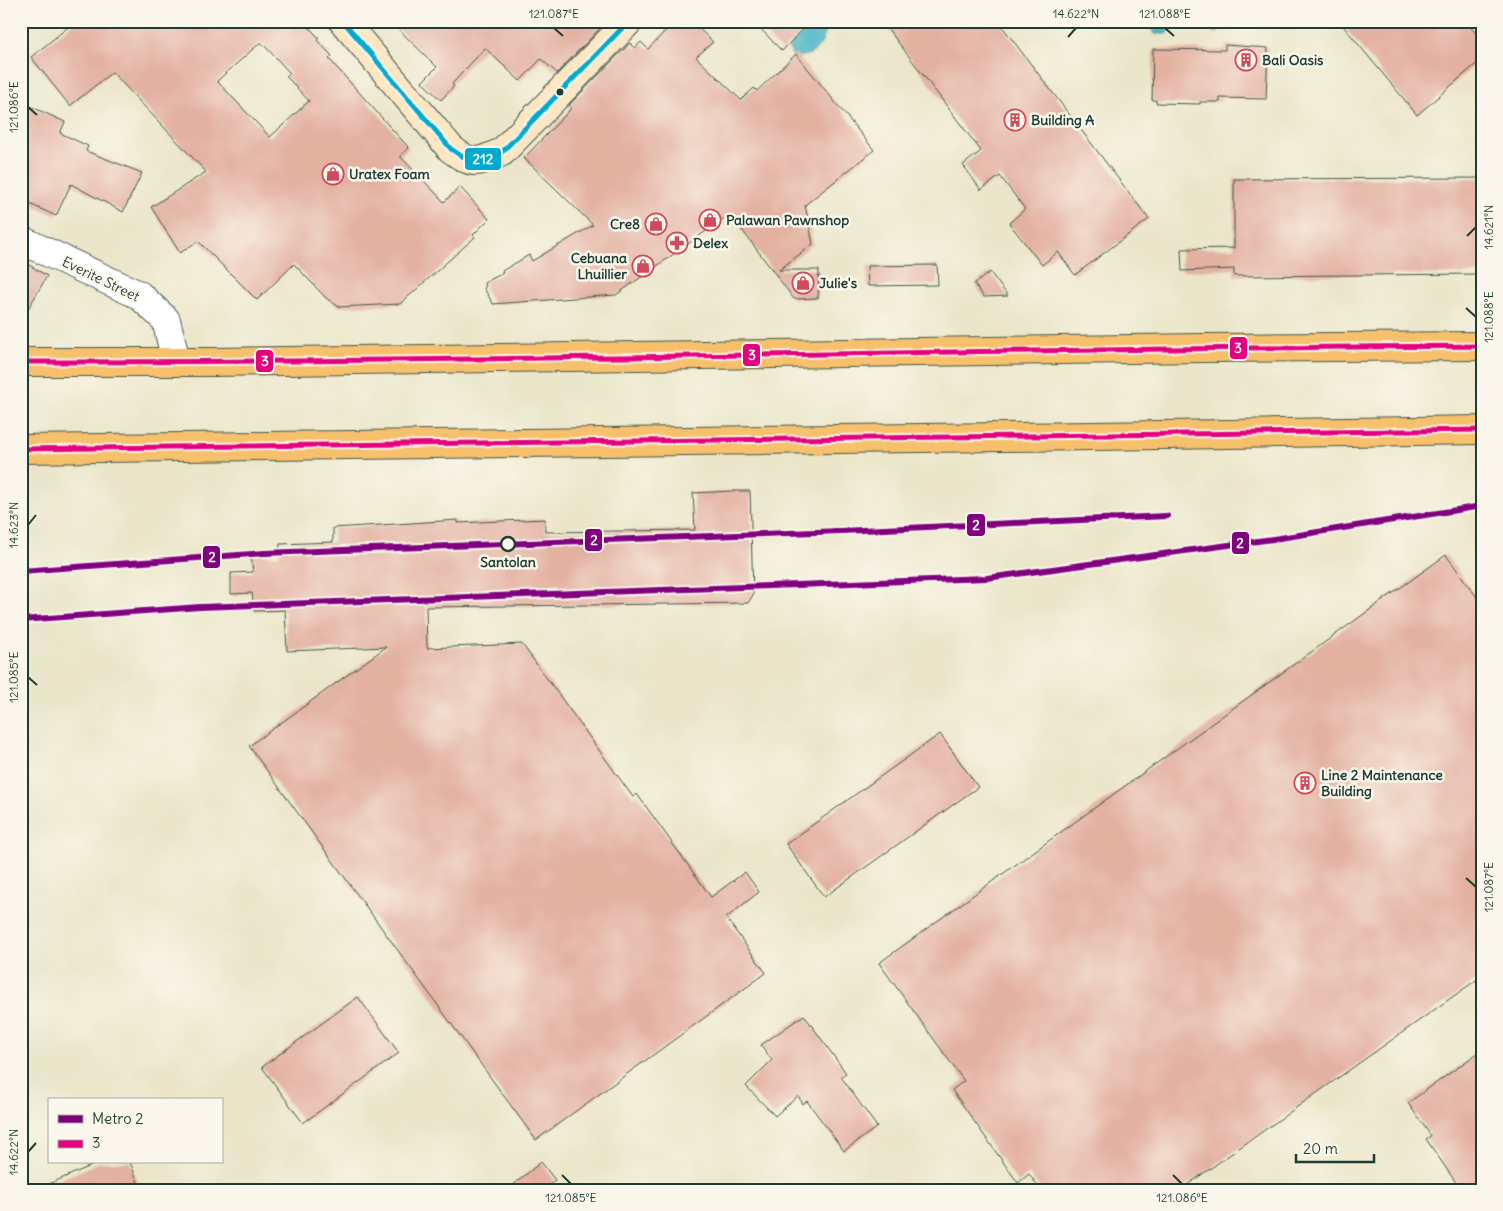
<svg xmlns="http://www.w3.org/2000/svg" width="1503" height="1211" font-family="Delius,sans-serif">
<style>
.water{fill:#4bb6c8;stroke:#357a7e}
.building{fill:#e3b1a0;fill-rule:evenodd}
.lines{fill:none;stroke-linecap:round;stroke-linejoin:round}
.street-casing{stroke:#3e564a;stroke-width:30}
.secondary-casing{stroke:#3e564a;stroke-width:30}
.primary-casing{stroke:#3e564a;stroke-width:30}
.street{stroke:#fff;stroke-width:28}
.secondary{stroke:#fce6c4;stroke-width:28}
.primary{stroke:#f7c06c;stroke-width:28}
.bus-1-casing{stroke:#fbf7ec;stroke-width:9}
.bus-2-casing{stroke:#fbf7ec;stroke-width:9}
.bus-1{stroke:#e5007d;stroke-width:5}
.bus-2{stroke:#00a9ce;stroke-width:5}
.metro-1-casing{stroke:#fbf7ec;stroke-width:10}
.metro-1{stroke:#800080;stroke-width:6}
.ticks{fill:none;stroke:#1f3d34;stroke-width:2}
.bus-dot{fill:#1f3d34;stroke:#fbf7ec;stroke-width:2}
.stop-dot{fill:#fbf7ec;stroke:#1f3d34;stroke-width:2.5}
.labels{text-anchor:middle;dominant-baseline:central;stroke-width:5;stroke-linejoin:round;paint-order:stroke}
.poi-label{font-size:14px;font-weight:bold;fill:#1f3d34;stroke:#fbf7ec;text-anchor:start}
.street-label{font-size:14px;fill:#1f3d34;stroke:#fbf7ec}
.stop-label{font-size:14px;font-weight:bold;fill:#1f3d34;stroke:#fbf7ec}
.line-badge{stroke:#fbf7ec;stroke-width:2}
.badge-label{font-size:14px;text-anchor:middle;font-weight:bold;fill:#fff}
.neatline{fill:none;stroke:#1f3d34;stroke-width:2}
.ticks-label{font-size:12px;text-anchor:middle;fill:#1f3d34}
</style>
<rect width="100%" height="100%" fill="#fbf7ec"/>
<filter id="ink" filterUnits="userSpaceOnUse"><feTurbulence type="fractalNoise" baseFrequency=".02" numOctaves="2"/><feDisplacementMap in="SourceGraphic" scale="10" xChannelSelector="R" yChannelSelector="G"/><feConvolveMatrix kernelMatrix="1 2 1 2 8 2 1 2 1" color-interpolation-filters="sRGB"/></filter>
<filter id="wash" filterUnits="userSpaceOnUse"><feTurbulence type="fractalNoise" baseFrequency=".0096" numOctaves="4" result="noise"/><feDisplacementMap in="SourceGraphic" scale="20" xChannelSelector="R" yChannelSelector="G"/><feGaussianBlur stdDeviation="1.12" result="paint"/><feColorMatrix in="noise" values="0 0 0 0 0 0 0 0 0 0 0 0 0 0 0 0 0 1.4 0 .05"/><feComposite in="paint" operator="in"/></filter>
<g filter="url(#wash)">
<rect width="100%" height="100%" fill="#ebe6c9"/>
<path class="water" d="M1139,21H1219L1222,25L1217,33L1197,26H1185L1173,28L1166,34H1155L1150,28L1140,27L1137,22Z
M812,23L820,26L825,33C821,50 810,58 793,56L789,49C792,40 799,39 803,33C806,29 807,26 812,23Z"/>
<g id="blocks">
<path class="building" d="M76,21H303L319,38L317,40L332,56L329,59L409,148L400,156L444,202L460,187L489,219L473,235L475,237L400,304L339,307L326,298L294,264L257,300L198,241L180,253L151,207L206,172L112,72L70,106L31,57ZM261,42L290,73L286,76L309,101L270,137L217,81Z
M390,21H607L557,73L541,59L520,81L485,48L452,84L454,86L441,100L422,82L437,67Z
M675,21H691L713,42L696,57L741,100L754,88L757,91L796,54L874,150L805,205L813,244L779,270H819L818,298L794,299L730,214L616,295L493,304L484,288L486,286L484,283L503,273L502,271L529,255L532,261L593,225L524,158L567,113L571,108L569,105L630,43L635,48L641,42L648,49Z
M753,21H811L782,51Z
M882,21H998L1149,219L1075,275L1058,252L1042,265L1009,223L1025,209L1000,176L981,190L963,165L981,151Z
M1339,21H1465L1482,40V59L1417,115Z
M1225,45L1268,48L1266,99L1220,98V102H1200V104L1156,103V100H1152L1153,49L1225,50Z
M21,102L65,122L60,133L88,146L86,151L142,173L123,212L71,184L56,216L21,200Z
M1482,178V274L1234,276V269L1182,271L1181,249L1234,248V179Z
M21,260L47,276L21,321Z
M937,265L938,285L868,286L867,266Z
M990,272L1008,296L984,297L974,284Z
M733,491H750L753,595L748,603L426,607L427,648L522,644L633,797L637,794L711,897L745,872L759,892L726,918L766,973L536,1140L249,746L386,647L287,651L285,610L254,611L252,593L231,594V573L253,572L251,554L279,556L280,544L333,542V528L458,520V523L545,519V532L695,530L693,493Z
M1446,555L1482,604V976L1180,1190H1041L1029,1174L1018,1183L952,1090L964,1081L879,963Z
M940,734L978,787L824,897L786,844Z
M358,997L399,1053L303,1123L262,1067Z
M804,1015L846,1073L841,1077L877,1127L844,1151L807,1101L803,1104L798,1096L775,1116L746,1086L772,1060L761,1045Z
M1482,1050V1190H1461L1426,1139L1431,1136L1408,1103Z
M100,1162H130L141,1190H35Z
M541,1162L555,1180L543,1190H507Z"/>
</g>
</g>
<g filter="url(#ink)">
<use href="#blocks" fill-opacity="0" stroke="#3e564a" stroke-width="1"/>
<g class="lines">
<g class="street-casing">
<path id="street" d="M21,240L139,295L166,320L176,361"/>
</g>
<g class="secondary-casing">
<path id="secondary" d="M343,21L451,149C474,166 476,163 502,152L629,21"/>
</g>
<g class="primary-casing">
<path id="primary" d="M21,362H213L1202,348L1482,346
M21,449L1094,436L1482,430"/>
</g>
<use href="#street" class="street"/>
<use href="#secondary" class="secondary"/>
<use href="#primary" class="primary"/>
<g class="bus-1-casing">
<path id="bus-1" d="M21,362C508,362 995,349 1482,346
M21,449L1482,430"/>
</g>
<g class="bus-2-casing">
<path id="bus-2" d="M343,21L451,149C473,165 478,162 502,152L629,21"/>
</g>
<use href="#bus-1" class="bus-1"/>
<use href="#bus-2" class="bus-2"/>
<g class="metro-1-casing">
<path id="metro-1" d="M21,571L264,553L841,531L1167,516
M21,620L200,607L987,578L1280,538L1482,506"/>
</g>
<use href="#metro-1" class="metro-1"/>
</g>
</g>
<path class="ticks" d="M554,28L563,36M1165,28L1174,36M1068,37L1076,28M28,107L37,115M1467,236L1476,227M1466,308L1476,317M28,525L36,515M28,677L37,685M1466,878L1476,887M28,1152L36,1143M562,1175L571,1184M1173,1175L1182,1184"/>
<defs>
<g id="building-ring" transform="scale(1.125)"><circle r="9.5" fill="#fbf7ec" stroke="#d1495b" stroke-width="1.5"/><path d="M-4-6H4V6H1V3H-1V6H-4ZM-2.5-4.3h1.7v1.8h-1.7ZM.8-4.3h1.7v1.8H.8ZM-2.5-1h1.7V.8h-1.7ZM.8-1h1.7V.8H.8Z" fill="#d1495b"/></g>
<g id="shop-ring" transform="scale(1.125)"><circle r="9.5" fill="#fbf7ec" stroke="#d1495b" stroke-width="1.5"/><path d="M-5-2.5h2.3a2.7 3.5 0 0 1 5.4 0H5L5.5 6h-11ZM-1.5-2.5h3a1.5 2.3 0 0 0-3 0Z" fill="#d1495b"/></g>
<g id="pharmacy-ring" transform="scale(1.125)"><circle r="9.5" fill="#fbf7ec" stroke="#d1495b" stroke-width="1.5"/><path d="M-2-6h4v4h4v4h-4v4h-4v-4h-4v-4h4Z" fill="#d1495b"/></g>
</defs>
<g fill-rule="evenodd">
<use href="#building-ring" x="1246" y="60"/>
<use href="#building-ring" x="1015" y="120"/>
<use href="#shop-ring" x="333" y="174"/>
<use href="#shop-ring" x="710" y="220"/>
<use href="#shop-ring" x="656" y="224"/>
<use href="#pharmacy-ring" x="677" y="243"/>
<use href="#shop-ring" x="643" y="266"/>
<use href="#shop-ring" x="803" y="283"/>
<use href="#building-ring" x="1305" y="783"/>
</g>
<circle class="bus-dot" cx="560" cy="92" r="4.5"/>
<circle class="stop-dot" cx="508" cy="544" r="7"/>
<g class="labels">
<g class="poi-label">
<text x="1262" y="60">Bali Oasis</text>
<text x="1031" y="120">Building A</text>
<text x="349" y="174">Uratex Foam</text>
<text x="726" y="220">Palawan Pawnshop</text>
<text x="640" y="224" text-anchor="end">Cre8</text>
<text x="693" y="243">Delex</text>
<text x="627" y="258" text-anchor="end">Cebuana<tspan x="627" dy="16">Lhuillier</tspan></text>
<text x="819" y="283">Julie's</text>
<text x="1321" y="775">Line 2 Maintenance<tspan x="1321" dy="16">Building</tspan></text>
</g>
<g class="street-label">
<text transform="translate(101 279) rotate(26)">Everite Street</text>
</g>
<g class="stop-label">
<text x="508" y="562">Santolan</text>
</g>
</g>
<g class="line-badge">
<rect x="464" y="147" width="38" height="24" rx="5" fill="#00a9ce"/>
<rect x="1229" y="336" width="19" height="24" rx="5" fill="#e5007d"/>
<rect x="742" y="343" width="19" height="24" rx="5" fill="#e5007d"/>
<rect x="255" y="349" width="19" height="24" rx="5" fill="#e5007d"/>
<rect x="966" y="513" width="20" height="24" rx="5" fill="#800080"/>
<rect x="584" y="528" width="19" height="24" rx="5" fill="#800080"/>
<rect x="1231" y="531" width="19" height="24" rx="5" fill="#800080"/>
<rect x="202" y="545" width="19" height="24" rx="5" fill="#800080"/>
</g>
<g class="badge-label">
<text x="483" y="164">212</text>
<text x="1238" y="353">3</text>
<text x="752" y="360">3</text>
<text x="265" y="366">3</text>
<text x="976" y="530">2</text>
<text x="594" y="545">2</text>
<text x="1240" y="548">2</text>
<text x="212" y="562">2</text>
</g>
<rect width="1503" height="1211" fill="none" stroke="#fbf7ec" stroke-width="55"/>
<rect x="48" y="1098" width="175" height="65" fill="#fbf7ec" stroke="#a3ada2"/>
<rect x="58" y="1115" width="25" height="8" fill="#800080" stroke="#a3ada2"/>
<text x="92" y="1124" font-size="15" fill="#1f3d34">Metro 2</text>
<rect x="58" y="1140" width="25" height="8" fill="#e5007d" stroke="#a3ada2"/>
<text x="92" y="1148" font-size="15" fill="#1f3d34">3</text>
<path d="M1296 1154v8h78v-8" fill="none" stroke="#1f3d34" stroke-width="2.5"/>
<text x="1303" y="1154" font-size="15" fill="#1f3d34" stroke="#fbf7ec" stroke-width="4" paint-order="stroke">20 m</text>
<rect x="28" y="28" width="1448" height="1156" class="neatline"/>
<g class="ticks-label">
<text x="554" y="18">121.087°E</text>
<text x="1076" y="18">14.622°N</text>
<text x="1165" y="18">121.088°E</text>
<text transform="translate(14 107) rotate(-90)" y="4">121.086°E</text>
<text transform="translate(1489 227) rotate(-90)" y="4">14.621°N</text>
<text transform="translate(1489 317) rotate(-90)" y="4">121.088°E</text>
<text transform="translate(14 525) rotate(-90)" y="4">14.623°N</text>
<text transform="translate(14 677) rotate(-90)" y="4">121.085°E</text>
<text transform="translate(1489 887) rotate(-90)" y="4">121.087°E</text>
<text transform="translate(14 1152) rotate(-90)" y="4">14.622°N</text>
<text x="571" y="1202">121.085°E</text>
<text x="1182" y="1202">121.086°E</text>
</g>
</svg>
